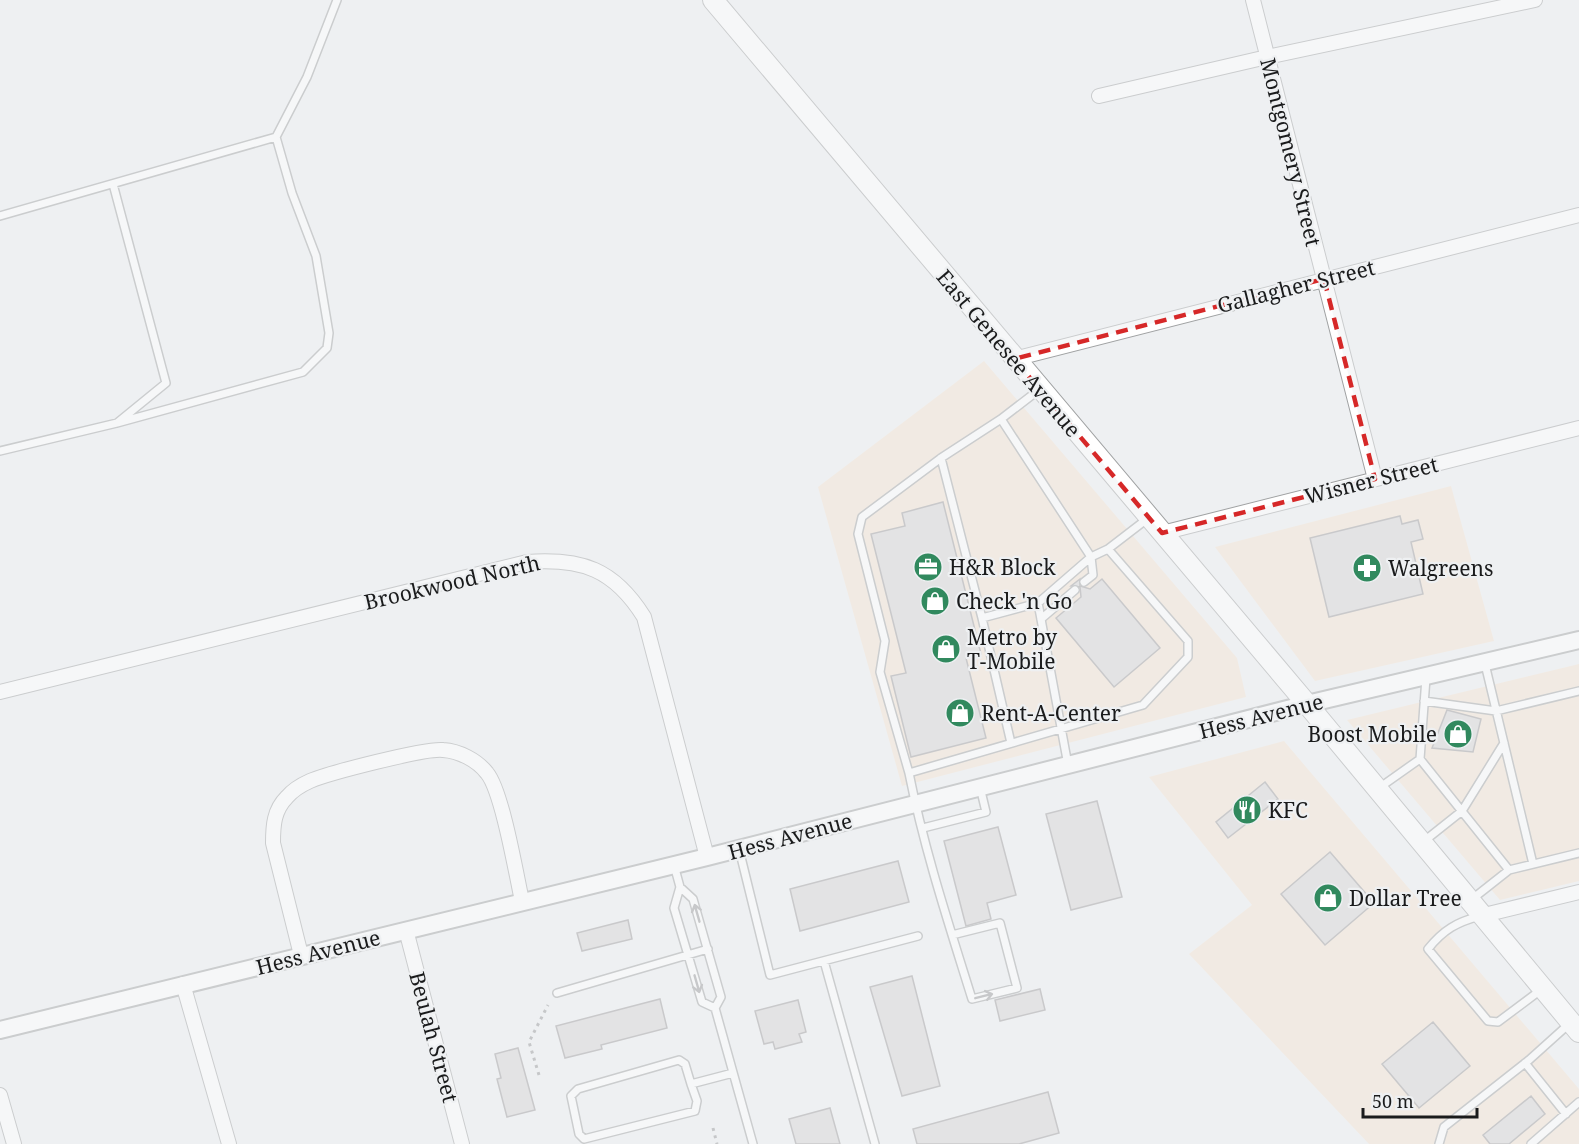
<svg xmlns="http://www.w3.org/2000/svg" width="1579" height="1144" font-family="'Noto Serif',serif">
<style>
.commercial{fill:#f4e3d1}
.building{fill:#d4d2d3;stroke:#9c9a9b;stroke-width:1.5}
.lines{fill:none;stroke-linecap:round;stroke-linejoin:round}
.service-casing{stroke:#a0a2a3;stroke-width:10}
.minor-casing{stroke:#a0a2a3;stroke-width:16}
.tertiary-casing{stroke:#a0a2a3;stroke-width:20}
.secondary-casing{stroke:#a0a2a3;stroke-width:22}
.path{stroke:#949697;stroke-width:3;stroke-dasharray:3 4.5;stroke-linecap:butt}
.service{stroke:#fff;stroke-width:7}
.minor{stroke:#fff;stroke-width:14}
.tertiary{stroke:#fff;stroke-width:16}
.secondary{stroke:#fff;stroke-width:20}
.oneway{stroke:#989899}
.marked{fill:none;stroke:#d62828;stroke-width:4.5;stroke-dasharray:12 8;stroke-linejoin:round}
.labels{text-anchor:middle;dominant-baseline:central;stroke-width:4.5;stroke-linejoin:round;paint-order:stroke}
.street-label{font-size:21px;fill:#1a1b1c;stroke:#eef0f2}
.poi-label{font-size:21px;fill:#1a1b1c;stroke:#eef0f2;text-anchor:start}
</style>
<rect width="100%" height="100%" fill="#eef0f2"/>
<path class="commercial" d="M984,361L1237,658L1246,697L902,786L818,487Z
M1451,486L1494,641L1315,681L1215,547Z
M1579,664V881L1500,900L1347,720Z
M1284,741L1579,1089V1144H1369L1189,954L1252,905L1149,777Z"/>
<path class="building" d="M943,502L981,654L966,658L986,738L911,757L891,676L906,673L871,534L905,526L902,513Z
M1400,516L1402,524L1418,520L1423,539L1411,542L1423,594L1329,617L1310,538Z
M1080,579V586L1090,589L1102,579L1160,648L1114,687L1056,618L1081,597L1080,587L1071,586Z
M1447,710L1481,719L1473,752L1432,748Z
M1265,782L1278,799L1228,838L1216,822Z
M1097,801L1122,897L1071,910L1046,814Z
M998,827L1016,895L987,903L991,919L966,926L944,841Z
M1330,852L1374,903L1325,945L1281,894Z
M898,861L909,902L800,931L790,889Z
M628,920L632,939L582,951L577,933Z
M912,976L940,1086L902,1096L870,987Z
M1040,989L1045,1010L1000,1021L995,1000Z
M660,999L667,1028L601,1045L602,1049L565,1058L556,1026Z
M798,1000L806,1032L799,1034L802,1042L775,1049L773,1042L764,1044L755,1011Z
M1433,1022L1470,1066L1419,1108L1382,1064Z
M518,1048L535,1110L507,1117L497,1079L501,1078L495,1054Z
M1048,1092L1059,1133L1019,1144H917L913,1129Z
M1531,1096L1545,1114L1509,1144H1490L1483,1135Z
M830,1108L840,1144H796L789,1119Z"/>
<g class="lines">
<g class="service-casing">
<path id="service" d="M0,216L276,137L307,77L337,0
M1040,389L1001,419L1091,557L1093,575L1084,582
M117,423L303,372L327,348L329,333L316,256L292,193L276,137
M0,451L117,423L166,383L113,184
M941,458L982,618
M1038,603L1068,765
M1041,619L1075,590
M1485,664L1533,864
M1424,701L1496,711L1579,691
M1011,743L982,618L1038,603L1091,557L1108,549L1147,519
M1420,759L1509,870
M909,773L880,672L885,641L858,534L862,517L941,458L1001,419
M1379,788L1420,759L1426,678
M923,828L986,812L980,787
M1423,842L1462,811L1504,743
M739,849L770,975L918,936
M674,865L680,887L674,908L702,1002L715,1008
M680,887L693,899L721,997L715,1008L753,1144
M1471,900L1509,870L1579,853
M1480,916C1457,922 1443,930 1428,949L1488,1021L1498,1022L1542,989
M952,935L1000,923L1017,988L972,999C949,925 924,849 909,773L1143,705L1188,657V641L1108,549
M824,961L875,1144
M557,993L708,949
M1525,1063L1566,1114
M691,1084L697,1101L695,1111L584,1139L579,1134L571,1096L578,1089L679,1060L685,1064L691,1084L733,1073
M1439,1144L1444,1127L1529,1060L1569,1024
M1531,1144L1579,1102"/>
</g>
<g class="minor-casing">
<path id="minor" d="M1253,0L1375,479
M1099,96L1267,57L1535,0
M1014,359L1579,215
M1162,533L1579,428
M0,692L527,562C582,558 614,569 644,617L707,857
M1480,916L1579,892
M406,930L462,1144
M301,955L273,843C273,825 274,810 287,797C293,790 301,785 310,781C329,773 425,748 443,750C459,751 477,760 487,773C502,791 516,873 522,901
M183,984L229,1144
M0,1095L14,1144"/>
</g>
<g class="tertiary-casing">
<path id="tertiary" d="M0,1030L707,857L1307,704L1579,640"/>
</g>
<g class="secondary-casing">
<path id="secondary" d="M713,0L1307,704L1579,1032"/>
</g>
<path class="path" d="M539,1075L529,1042L548,1005
M713,1128L717,1144"/>
<use href="#service" class="service"/>
<use href="#minor" class="minor"/>
<use href="#tertiary" class="tertiary"/>
<use href="#secondary" class="secondary"/>
</g>
<defs><path id="oneway-shaft" d="M-6 0H5M1.5-3L5.5 0L1.5 3" fill="none" stroke-width="1.6" stroke-linecap="round" stroke-linejoin="round" transform="scale(1.5)"/></defs>
<g class="oneway">
<use href="#oneway-shaft" transform="translate(697 913) rotate(-106)"/>
<use href="#oneway-shaft" transform="translate(697 984) rotate(74)"/>
<use href="#oneway-shaft" transform="translate(984 996) rotate(-14)"/>
</g>
<path d="M0 0H1579V1144H0ZM1324,279L1375,479L1162,533L1014,359Z" fill="#eef0f2" fill-opacity=".55" fill-rule="evenodd"/>
<path class="marked" d="M1324,279L1375,479L1162,533L1014,359Z"/>
<defs>
<g id="office-disc" transform="scale(1.5)"><circle r="9.5" fill="#31895e" stroke="#eef0f2"/><path d="M-6-3h4V-5.5h4V-3h4V5H-6ZM-1-4.5V-3h2v-1.5ZM-6 0V1H6V0Z" fill="#fff"/></g>
<g id="pharmacy-disc" transform="scale(1.5)"><circle r="9.5" fill="#31895e" stroke="#eef0f2"/><path d="M-2-6h4v4h4v4h-4v4h-4v-4h-4v-4h4Z" fill="#fff"/></g>
<g id="shop-disc" transform="scale(1.5)"><circle r="9.5" fill="#31895e" stroke="#eef0f2"/><path d="M-5-2.5h2.3a2.7 3.5 0 0 1 5.4 0H5L5.5 6h-11ZM-1.5-2.5h3a1.5 2.3 0 0 0-3 0Z" fill="#fff"/></g>
<g id="restaurant-disc" transform="scale(1.5)"><circle r="9.5" fill="#31895e" stroke="#eef0f2"/><path d="M-5-6h1v4h1v-4h1v4h1v-4h1v5L-1.5 .5V6h-2V.5L-5-1ZM5-6V6H3V1.5H1.5Q1.5-4 5-6Z" fill="#fff"/></g>
</defs>
<g fill-rule="evenodd">
<use href="#office-disc" x="928" y="567"/>
<use href="#pharmacy-disc" x="1367" y="568"/>
<use href="#shop-disc" x="935" y="601"/>
<use href="#shop-disc" x="946" y="649"/>
<use href="#shop-disc" x="960" y="713"/>
<use href="#shop-disc" x="1458" y="734"/>
<use href="#restaurant-disc" x="1247" y="810"/>
<use href="#shop-disc" x="1328" y="898"/>
</g>
<g class="labels">
<g class="street-label">
<text transform="translate(1291 152) rotate(76)">Montgomery Street</text>
<text transform="translate(1296 286) rotate(-14)">Gallagher Street</text>
<text transform="translate(1009 353) rotate(50)">East Genesee Avenue</text>
<text transform="translate(1371 480) rotate(-14)">Wisner Street</text>
<text transform="translate(452 582) rotate(-13)">Brookwood North</text>
<text transform="translate(1261 716) rotate(-14)">Hess Avenue</text>
<text transform="translate(790 836) rotate(-15)">Hess Avenue</text>
<text transform="translate(318 952) rotate(-14)">Hess Avenue</text>
<text transform="translate(434 1037) rotate(75)">Beulah Street</text>
</g>
<g class="poi-label">
<text x="949" y="567">H&amp;R Block</text>
<text x="1388" y="568">Walgreens</text>
<text x="956" y="601">Check 'n Go</text>
<text x="967" y="637">Metro by<tspan x="967" dy="24">T-Mobile</tspan></text>
<text x="981" y="713">Rent-A-Center</text>
<text x="1437" y="734" text-anchor="end">Boost Mobile</text>
<text x="1268" y="810">KFC</text>
<text x="1349" y="898">Dollar Tree</text>
</g>
</g>
<path d="M1363 1108v9h114v-9" fill="none" stroke="#1a1b1c" stroke-width="3"/>
<text x="1372" y="1108" font-size="18" fill="#1a1b1c" stroke="#eef0f2" stroke-width="4.5" paint-order="stroke">50 m</text>
</svg>
